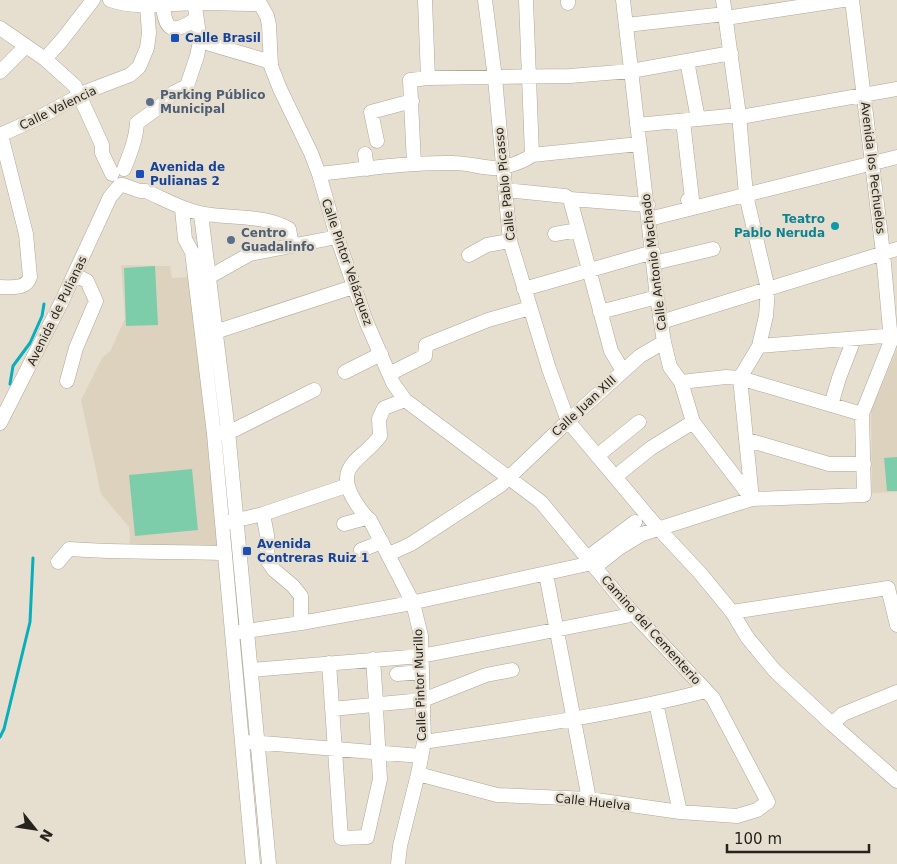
<svg xmlns="http://www.w3.org/2000/svg" width="897" height="864" font-family="'DejaVu Sans',sans-serif">
<style>
.built{fill:#ddd2bd}
.pitch{fill:#7ecdaa}
.lines{fill:none;stroke-linecap:round;stroke-linejoin:round}
.stream{stroke:#08aebb;stroke-width:3}
.minor-casing{stroke:#aea799;stroke-width:15}
.minor{stroke:#fff;stroke-width:14}
.transit-dot{fill:#1a4fb4;stroke:#e6dfd0;stroke-width:2}
.service-dot{fill:#5c6f8a;stroke:#e6dfd0;stroke-width:2}
.culture-dot{fill:#0f9aa8;stroke:#e6dfd0;stroke-width:2}
.labels{text-anchor:middle;dominant-baseline:central;stroke-width:5;stroke-linejoin:round;paint-order:stroke}
.transit-label{font-size:12px;font-weight:bold;fill:#164399;stroke:#e6dfd0;text-anchor:start}
.service-label{font-size:12px;font-weight:bold;fill:#4e5e75;stroke:#e6dfd0;text-anchor:start}
.street-label{font-size:12px;fill:#26231e;stroke:#e6dfd0}
.culture-label{font-size:12px;font-weight:bold;fill:#0d838f;stroke:#e6dfd0;text-anchor:end}
</style>
<rect width="100%" height="100%" fill="#e6dfd0"/>
<path class="built" d="M121,265L170,266L172,278L188,277L208,435L219,548L129,549L130,536L129,527L101,494L81,400L102,358L111,350L125,318Z
M897,349V492L872,493L871,411Z"/>
<path class="pitch" d="M155,266L158,325L126,326L124,268Z
M897,457V491H887L884,458Z
M192,469L198,530L135,536L129,475Z"/>
<g class="lines">
<path class="stream" d="M10,384L13,366L30,343L42,316L44,304
M0,737L4,729L30,622L33,558"/>
<g class="minor-casing">
<path id="minor" d="M110,0C137,9 165,4 194,3C216,3 238,4 260,4
M258,0L267,16L269,25L271,66L280,89L311,153L319,174L337,237L366,321L393,383L405,400L541,502L631,611L713,698L768,802L757,810L737,816L680,812L589,799L497,795L418,774
M425,0L428,78
M485,0L495,78L510,241L549,369L568,421L658,528L700,573L732,612L747,637L775,671L832,724L897,781
M526,0L532,155
M568,0V3
M623,0L657,297L664,342L670,367L681,382L693,422L752,499
M723,0L739,115L746,195L768,289L766,316L759,346L740,378
M163,5C165,33 174,33 196,19
M726,18L843,0
M626,25L725,14
M0,28L45,59L75,86L102,145V153L112,174
M200,41L271,62
M45,59L62,40L93,0
M687,61L698,119
M0,72L26,46
M683,121L692,199L688,200
M637,125L739,115L746,116L897,89
M0,135L38,118L88,91L130,75L139,67L147,48L149,33L147,6
M377,141L371,112L412,101
M365,154L367,169
M414,164L410,80L428,78L570,76L631,71L731,53
M124,169C130,154 136,139 137,123L159,107L173,93L187,86L197,56L200,41L194,0
M319,174C364,169 409,162 454,163C468,163 482,168 496,168C507,167 523,162 532,155L639,144
M123,185L140,191H146C164,199 180,209 200,213C229,219 263,214 289,229L292,246
M505,190L565,196L570,199L648,205
M570,199L611,351L623,371
M182,209L185,239L192,252L214,434L253,864
M201,214L228,431L269,864
M649,219L897,157
M555,234L578,230
M469,255L487,245L510,241
M654,263L713,249
M209,277L250,254L337,237
M0,287C11,287 26,290 30,277L26,234L1,135
M524,289L653,252
M600,312L657,297
M661,322L897,249
M208,331L221,330L353,287
M759,346L897,335
M345,372L381,354
M389,374L425,356L426,345L488,320L530,308
M740,378L752,499
M67,381L76,348L96,301L87,281L75,275
M681,382L726,377L740,378L862,414
M831,405L839,378L854,339
M0,423L61,303L110,197L120,185
M219,433L234,430L314,390
M748,440L829,464H864
M597,456L639,422
M615,477L651,448L693,422
M263,514L267,535V560L274,570L293,586L301,596V623
M229,522L263,514L346,486
M344,524L366,518
M361,550L382,542
M389,554L411,544L501,485L568,421L640,356L664,342
M587,558L635,522
M58,562L69,549C121,553 173,551 225,553
M595,567L619,548L642,534L739,503L752,499L864,495L862,414L891,341L883,253L852,0
M546,574L589,799
M732,612L888,588L897,625
M239,632L301,623L406,604L592,563
M373,659L376,702
M329,663L341,838L367,837L380,779L376,709
M251,670L421,656L626,616L631,611
M397,674L422,672
M656,703L680,812
M380,704L423,700L486,675L512,670
M332,709L373,705
M832,724L843,714L897,692
M250,742L421,756
M424,742C519,728 612,715 706,691
M398,864L400,846L418,774L424,742L421,636L413,603L370,520C362,514 358,506 353,498C334,464 364,459 380,436L379,419L384,408L405,400"/>
</g>
<use href="#minor" class="minor"/>
</g>
<g class="transit-dot">
<rect x="170" y="33" width="10" height="10" rx="2.5"/>
<rect x="135" y="169" width="10" height="10" rx="2.5"/>
<rect x="242" y="546" width="10" height="10" rx="2.5"/>
</g>
<g class="service-dot">
<circle cx="150" cy="102" r="5"/>
<circle cx="231" cy="240" r="5"/>
</g>
<circle class="culture-dot" cx="835" cy="226" r="5"/>
<g class="labels">
<g class="transit-label">
<text x="185" y="38">Calle Brasil</text>
<text x="150" y="167">Avenida de<tspan x="150" dy="14">Pulianas 2</tspan></text>
<text x="257" y="544">Avenida<tspan x="257" dy="14">Contreras Ruiz 1</tspan></text>
</g>
<g class="service-label">
<text x="160" y="95">Parking Público<tspan x="160" dy="14">Municipal</tspan></text>
<text x="241" y="233">Centro<tspan x="241" dy="14">Guadalinfo</tspan></text>
</g>
<g class="street-label">
<text transform="translate(58 108) rotate(-26)">Calle Valencia</text>
<text transform="translate(873 168) rotate(83)">Avenida los Pechuelos</text>
<text transform="translate(505 184) rotate(-96)">Calle Pablo Picasso</text>
<text transform="translate(347 262) rotate(71)">Calle Pintor Velázquez</text>
<text transform="translate(654 262) rotate(-97)">Calle Antonio Machado</text>
<text transform="translate(57 311) rotate(-64)">Avenida de Pulianas</text>
<text transform="translate(584 406) rotate(-43)">Calle Juan XIII</text>
<text transform="translate(651 630) rotate(48)">Camino del Cementerio</text>
<text transform="translate(420 685) rotate(-92)">Calle Pintor Murillo</text>
<text transform="translate(593 802) rotate(6)">Calle Huelva</text>
</g>
<g class="culture-label">
<text x="825" y="219">Teatro<tspan x="825" dy="14">Pablo Neruda</tspan></text>
</g>
</g>
<g transform="translate(35 829) rotate(120)" stroke="#e6dfd0" stroke-width="4" paint-order="stroke">
<path d="M0-4L9 19L0 12L-9 19Z" fill="#26231e"/>
<text y="-8" font-size="14" font-weight="bold" text-anchor="middle" fill="#26231e">N</text>
</g>
<path d="M727 844v8h142v-8" fill="none" stroke="#26231e" stroke-width="2.5"/>
<text x="734" y="844" font-size="15" fill="#26231e" stroke="#e6dfd0" stroke-width="4" paint-order="stroke">100 m</text>
</svg>
